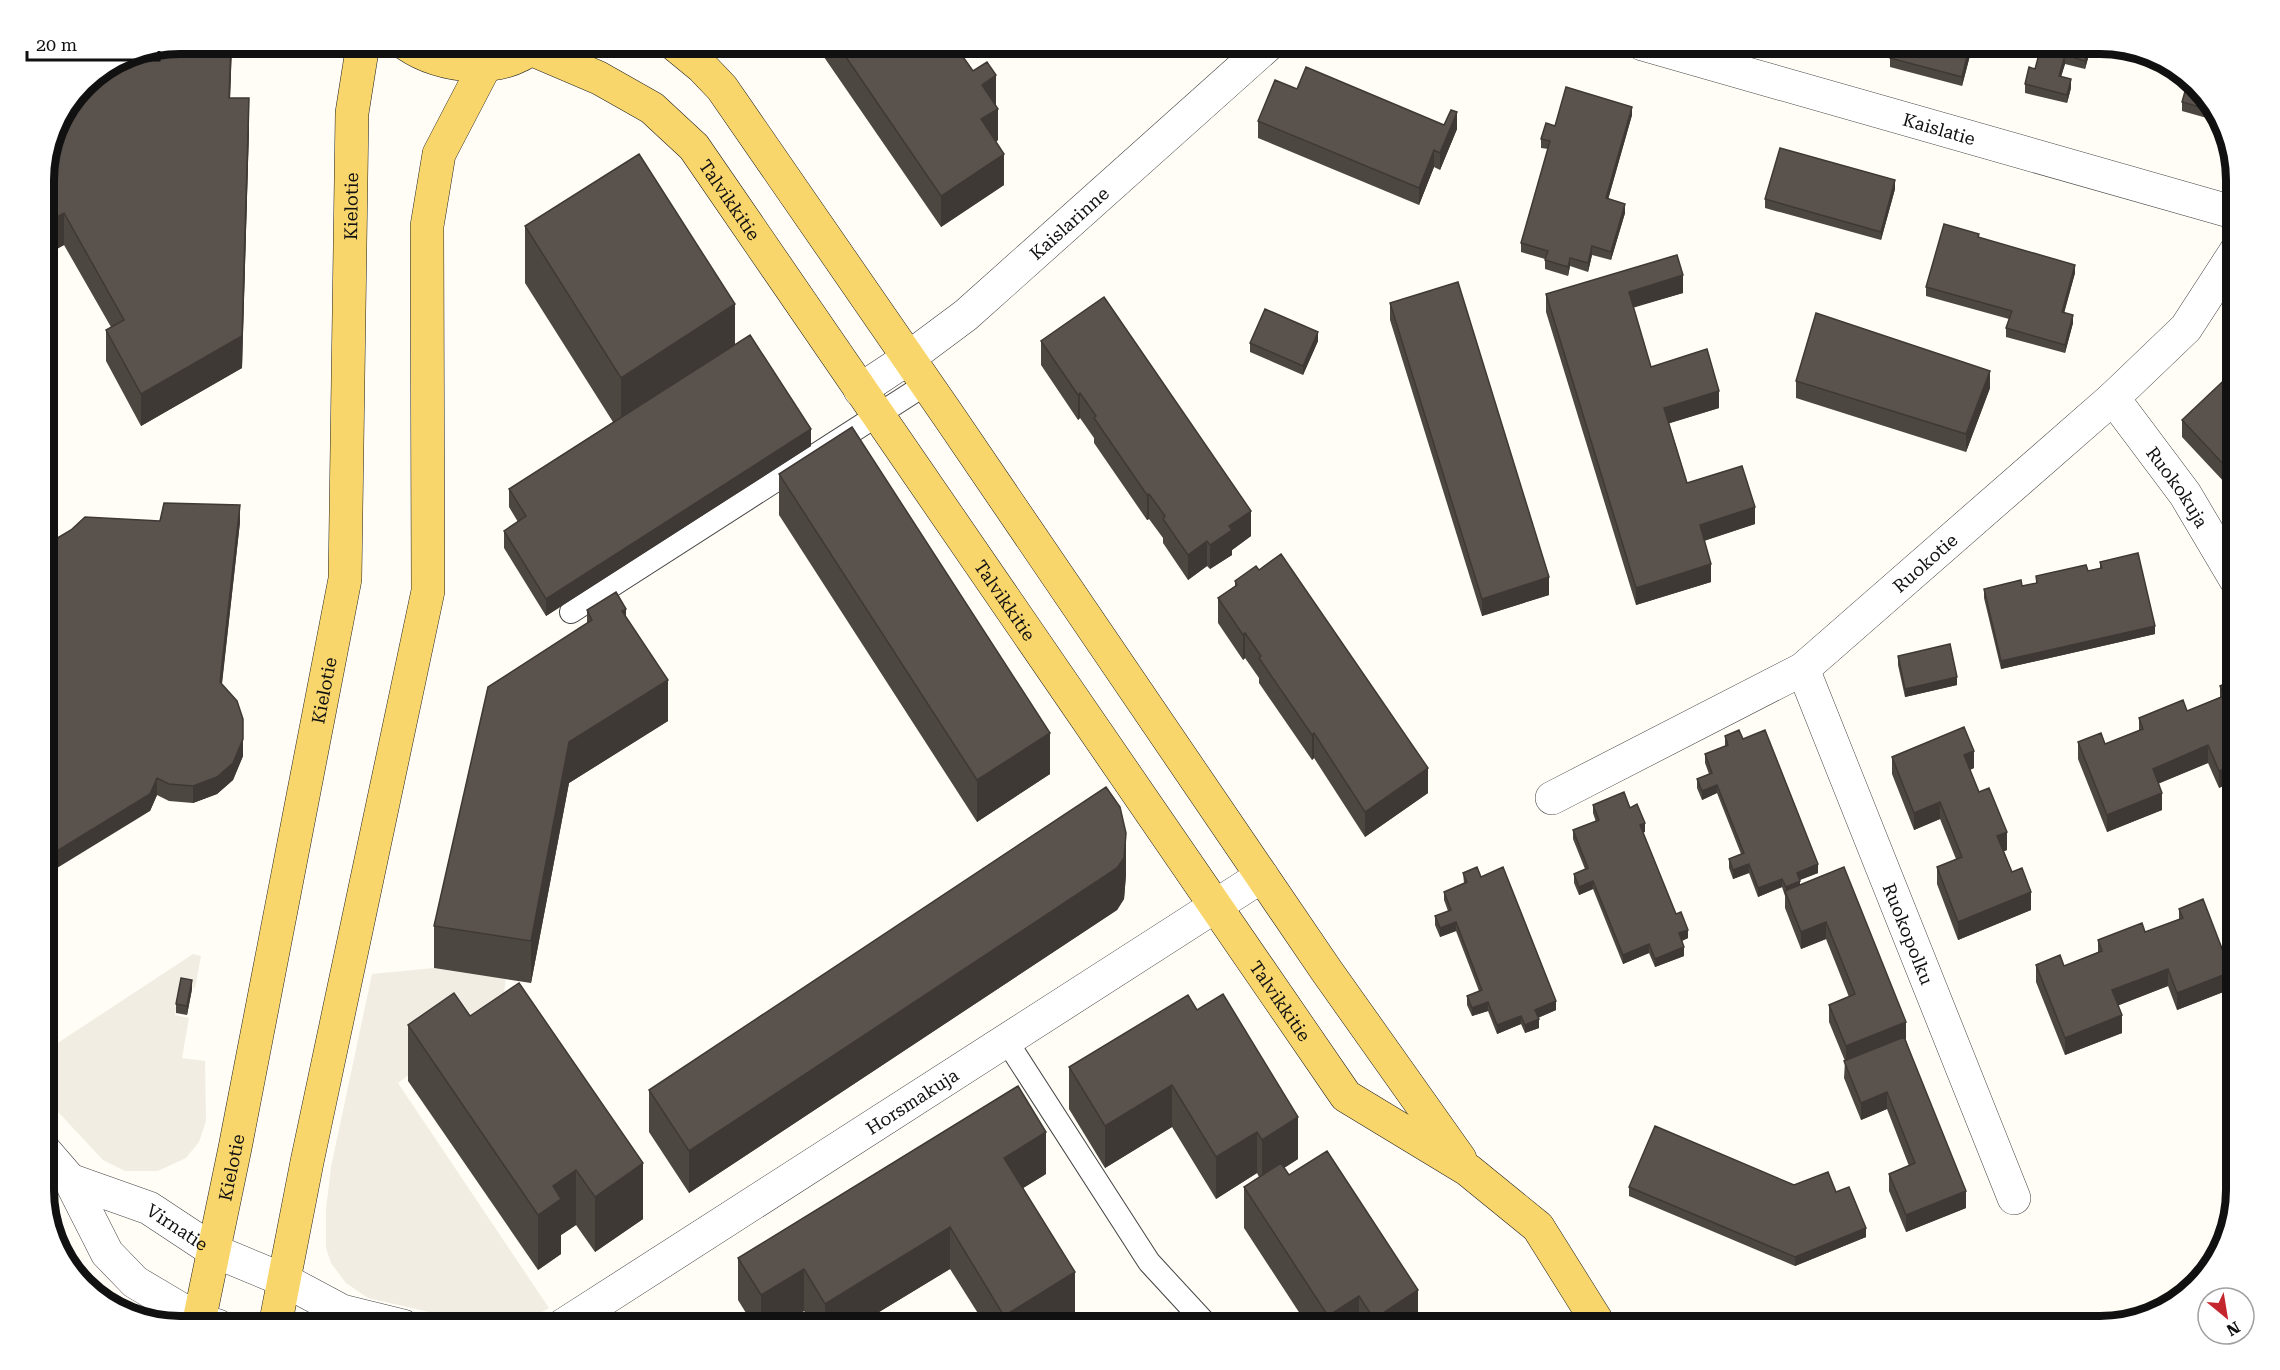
<svg xmlns="http://www.w3.org/2000/svg" width="2280" height="1370" font-family="'Roboto Serif',serif">
<style>
.plaza{fill:#f1ede2}
.lines{fill:none;stroke-linecap:round;stroke-linejoin:round}
.service-casing{stroke:#444;stroke-width:24}
.minor-casing{stroke:#444;stroke-width:34}
.primary-casing{stroke:#222;stroke-width:34}
.service{stroke:#fff;stroke-width:22}
.minor{stroke:#fff;stroke-width:33}
.primary{stroke:#f9d66b;stroke-width:33}
.wall{fill:#4d4742}
.shaded-wall{fill:#3f3936}
.building{fill:#5a524d;stroke:#3f3936;stroke-width:1.5}
.labels{text-anchor:middle;dominant-baseline:central;stroke-width:6;stroke-linejoin:round;paint-order:stroke}
.street-label{font-size:18px;fill:#111;stroke:#fff}
.rim{fill:none;stroke:#111;stroke-width:8}
</style>
<rect width="100%" height="100%" fill="#fffdf5"/>
<path class="plaza" d="M193,954L201,956L195,988L180,985L175,1015L189,1018L182,1058L205,1061L206,1121L199,1142L186,1158L158,1171H125L103,1160L44,1097V1052Z
M434,968L506,979L498,1031L458,1040L398,1083L549,1308L527,1320L513,1323L464,1320L368,1298L346,1283L331,1263L326,1248V1209L331,1167L372,974Z"/>
<g class="lines">
<g class="service-casing">
<path id="service" d="M571,612L926,384
M1006,1040L1149,1262L1208,1326"/>
</g>
<g class="minor-casing">
<g id="minor">
<path id="s1" d="M1642,44L2236,213"/>
<path id="s2" d="M860,390L907,359L966,315L1269,44"/>
<path id="s3" d="M2113,398L2185,494L2236,580"/>
<path id="s4" d="M1803,669L2014,1198"/>
<path id="s5" d="M1552,798L1803,669L2113,398L2186,328L2236,251"/>
<path d="M44,1150L70,1180L107,1253L135,1282L199,1320L218,1326"/>
<path id="s6" d="M70,1180L149,1208L214,1251L284,1280L342,1311L403,1326"/>
<path id="s7" d="M562,1326L1262,876"/>
</g>
</g>
<g class="primary-casing">
<g id="primary">
<path d="M406,44C442,69 502,75 537,44"/>
<path d="M674,44L702,67L722,88L948,415L1326,970L1460,1159"/>
<path id="s8" d="M531,49L599,78L652,108L694,147L1346,1096L1468,1170L1538,1227L1600,1326"/>
<path id="s9" d="M198,1326L235,1148L345,579L352,113L363,44"/>
<path d="M275,1326L307,1162L428,591L427,226L439,154L486,64"/>
</g>
</g>
<use href="#service" class="service"/>
<use href="#minor" class="minor"/>
<use href="#primary" class="primary"/>
</g>
<path class="wall" d="M232,44L230,98L249,129L242,368L141,426L106,361V330L111,327L64,245L44,256V172L123,69Z
M815,44H958V50L996,105L998,140L996,142L1004,185L941,227Z
M1973,44L1962,86L1890,67V58Z
M2007,44H2092L2085,69L2065,64L2061,76L2071,88L2067,103L2025,93V84L2035,69L2039,55L2007,45Z
M1297,89L1457,129L1440,170L1434,167L1419,205L1258,138V121Z
M2182,102L2218,112L2221,122L2182,111Z
M1632,115L1608,199L1625,213L1611,260L1592,255L1588,272L1570,266L1568,276L1545,269V259L1521,252V243L1548,149L1541,148V139L1555,126Z
M1895,189L1881,240L1765,208V199Z
M525,226L735,345L811,446L546,616L504,548V531L518,522L509,507V489L613,422L525,283Z
M1979,238L2075,273L2064,312L2073,323L2065,353L2006,337V328L2009,319L1926,296V287Z
M1683,293L1633,307L1651,367L1719,408L1669,423L1687,483L1755,524L1704,541L1711,582L1636,605L1546,312V294Z
M1390,303L1549,595L1482,616L1390,320Z
M1041,341L1251,536L1232,550V555L1210,569L1207,566L1188,580L1163,543V538L1149,519L1147,520L1094,443V438L1080,418L1078,420L1041,365Z
M1318,341L1303,375L1250,352V343Z
M2236,369L2226,484L2182,437V420Z
M1796,381L1990,388L1966,452L1796,398Z
M779,474L1050,774L977,822L779,515Z
M160,521L240,522L222,684L243,719V756L233,780L217,794L193,803L169,801L157,795L150,811Z
M2100,562L2155,634L2001,669L1984,598V589L2022,586L2036,583V576L2088,571L2100,568Z
M1235,581L1428,793L1365,837L1314,758L1312,760L1259,683V678L1245,658L1243,660L1218,623V598L1235,586Z
M587,610L626,617L668,721L569,783L531,983L434,968V926L587,623Z
M1898,656L1957,685L1905,697L1898,665Z
M2236,679L2219,788L2208,763L2159,783L2162,810L2107,832L2078,759V742L2105,744L2139,730V718L2187,711L2220,697V686Z
M1725,736L1743,739L1818,873L1800,880V885L1906,1040L1966,1208L1906,1232L1889,1191V1174L1909,1166L1887,1109L1861,1120L1844,1078L1845,1061L1829,1022V1005L1849,997L1826,939L1801,949L1785,908V896L1782,887L1758,897L1749,873L1733,879L1729,868V859L1741,854L1717,793L1702,800L1697,788V779L1709,774L1705,763V754L1725,746Z
M1892,757L1974,768L1970,770L1979,792L2007,850L2004,851L2012,872L2031,910L1958,940L1937,884V867L1956,859L1940,819L1914,830L1892,774Z
M1593,805L1630,808L1645,832H1643L1676,914L1688,938L1682,941L1684,956L1655,967L1649,953L1623,964L1593,889L1579,895L1574,883V874L1585,869L1573,839V830L1596,822L1593,813Z
M1463,873L1481,877L1556,1010L1538,1018L1539,1028L1525,1033L1521,1024L1497,1034L1488,1011L1472,1016L1467,1005V996L1479,991L1456,931L1440,937L1435,925V916L1448,911L1444,900V892L1464,883Z
M1126,875L1124,899L1117,910L689,1193L649,1132V1090Z
M2179,909L2231,989L2177,1010L2168,986L2118,1005L2122,1033L2065,1055L2036,982V965L2064,966L2098,952V940L2145,932L2179,919Z
M192,989L187,1015L176,1013V1004Z
M1197,1010L1298,1159L1284,1168L1289,1175L1418,1326H1308L1244,1228V1187L1259,1177L1257,1173L1216,1199L1172,1127L1105,1168L1069,1109V1067Z
M470,1016L643,1219L595,1252L576,1225L561,1235V1254L538,1270L408,1081V1025Z
M1046,1174L1023,1188L1075,1313L1054,1326H986L950,1269L856,1326H814L804,1311L786,1322L789,1326H754L738,1300V1258Z
M1794,1185L1866,1237L1795,1266L1629,1196V1187Z"/>
<path class="shaded-wall" d="M231,44H232L229,129V98Z
M1970,44H1973L1962,86V77Z
M2089,44H2092L2085,69V61Z
M2065,55V64L2059,84V76Z
M996,75V107L982,85Z
M2071,79V88L2067,103V95Z
M249,98V129L242,368L141,426V394Z
M1632,107V115L1606,207V198Z
M998,109V140L981,151V119Z
M1457,112V129L1440,170V153Z
M1434,150V167L1419,205V188Z
M1004,154V185L941,227V196Z
M1895,180V189L1881,240V232Z
M1625,204V213L1611,260V252Z
M64,213V245L44,256V224Z
M1592,246V255L1588,272V263Z
M1570,258V266L1568,276V267Z
M2075,265V273L2062,321V312Z
M1683,275V293L1629,309V292Z
M735,304V362L621,435V378Z
M2073,315V323L2065,353V345Z
M1318,332V341L1303,375V366Z
M1990,371V388L1966,452V434Z
M1719,391V408L1664,425V408Z
M1080,393V418L1078,420V395Z
M811,429V446L546,616V599Z
M2236,456V474L2226,484V467Z
M1149,494V519L1147,520V495Z
M240,505V522L220,699V682Z
M1755,507V524L1700,542V525Z
M1251,511V536L1232,550V555L1210,569V545L1229,526Z
M1207,541V566L1188,580V555Z
M1711,564V582L1636,605V588Z
M1549,577V595L1482,616V599Z
M626,609V650L622,611Z
M2155,626V634L2001,669V661Z
M1245,633V658L1243,660V635Z
M1957,677V685L1905,697V689Z
M668,680V721L569,783L531,983V941L569,742Z
M1050,733V774L977,822V780Z
M1314,733V758L1312,760V735Z
M243,739V756L233,780L217,794L193,803V786Z
M2208,745V763L2153,786V769Z
M1974,751V768L1964,772V755Z
M2236,764V781L2219,788V771Z
M1428,768V793L1365,837V812Z
M157,778V795L150,811L44,876V859Z
M1717,785V793L1702,800V791Z
M2162,793V810L2107,832V815Z
M1940,802V819L1914,830V813Z
M1645,823V832L1640,834V825Z
M2007,832V850L1997,854V836Z
M1126,833V875L1124,899L1117,910L689,1193V1151Z
M1749,864V873L1733,879V870Z
M1818,864V873L1797,881V873Z
M1782,879V887L1758,897V888Z
M1593,881V889L1579,895V887Z
M1800,881V890L1786,892V887Z
M2031,892V910L1958,940V922Z
M1456,922V931L1440,937V928Z
M1826,922V939L1801,949V932Z
M1688,930V938L1679,942V933Z
M1649,944V953L1623,964V955Z
M1684,947V956L1655,967V959Z
M2168,969V986L2112,1008V990Z
M2231,972V989L2177,1010V993Z
M192,980V989L187,1015V1006Z
M1556,1001V1010L1535,1019V1010Z
M1488,1002V1011L1472,1016V1008Z
M2122,1015V1033L2065,1055V1038Z
M1521,1016V1024L1497,1034V1025Z
M1539,1019V1028L1525,1033V1025Z
M1906,1022V1039L1846,1063V1046Z
M1172,1085V1127L1105,1168V1126Z
M1887,1092V1109L1861,1120V1103Z
M1298,1117V1159L1262,1182V1140Z
M1046,1132V1174L1004,1200V1158Z
M1257,1132V1173L1216,1199V1157Z
M643,1163V1219L595,1252V1197Z
M576,1170V1225L561,1235V1254L538,1270V1215L553,1186Z
M1966,1191V1208L1906,1232V1215Z
M950,1227V1269L856,1326H825V1304Z
M1866,1228V1237L1795,1266V1257Z
M804,1269V1311L778,1326H761V1295Z
M1075,1272V1313L1054,1326H1004V1316Z
M1418,1290V1326H1374V1319Z
M1359,1296V1326H1328V1316Z"/>
<path class="building" d="M180,44H231L229,98H249L242,336L141,394L106,330L124,320L64,213L44,224V172L54,128L84,83L118,61L123,69L165,46Z
M837,44H954L973,71L987,62L996,75L982,85L998,109L981,119L1004,154L941,196Z
M1894,44H1970L1962,77L1890,58Z
M2029,44H2089L2085,61L2065,55L2059,76L2071,79L2067,95L2025,84L2029,67L2035,69L2041,47Z
M1306,67L1444,125L1451,110L1457,112L1440,153L1434,150L1419,188L1258,121L1275,80L1297,89Z
M2188,81L2218,112L2182,102Z
M1566,87L1632,107L1606,198L1625,204L1611,252L1592,246L1588,263L1570,258L1568,267L1545,260L1548,251L1521,243L1550,141L1541,139L1546,123L1555,126Z
M1780,148L1895,180L1881,232L1765,199Z
M639,154L735,304L621,378L525,226Z
M1944,224L1979,234L1978,237L2075,265L2062,312L2073,315L2065,345L2006,328L2012,311L1926,287Z
M1677,255L1683,275L1629,292L1651,367L1707,349L1719,391L1664,408L1687,483L1742,466L1755,507L1700,525L1711,564L1636,588L1546,294Z
M1458,282L1549,577L1482,599L1390,303Z
M1104,297L1251,511L1229,526L1232,530L1210,545L1207,541L1188,555L1163,519L1165,516L1149,494L1147,495L1094,418L1096,416L1080,393L1078,395L1041,341Z
M1265,309L1318,332L1303,366L1250,343Z
M1816,313L1990,371L1966,434L1796,381Z
M750,335L811,429L546,599L504,531L526,516L509,489Z
M2236,369V456L2226,467L2182,420Z
M852,427L1050,733L977,780L779,474Z
M164,503L240,505L220,682L237,701L243,719V739L233,763L217,777L193,786L169,784L157,778L150,794L44,859V546L71,530L85,517L160,521Z
M2138,553L2155,626L2001,661L1984,589L2021,580L2022,586L2037,583L2036,576L2086,565L2088,571L2102,568L2100,562Z
M1281,554L1428,768L1365,812L1314,733L1312,735L1259,658L1261,656L1245,633L1243,635L1218,598L1237,585L1235,581L1256,566L1259,570Z
M616,592L626,609L622,611L668,680L569,742L531,941L434,926L488,687L592,620L587,610Z
M1950,644L1957,677L1905,689L1898,656Z
M2236,679V764L2219,771L2208,745L2153,769L2162,793L2107,815L2078,742L2101,733L2105,744L2143,729L2139,718L2183,700L2187,711L2224,696L2220,686Z
M1964,727L1974,751L1964,755L1979,792L1989,788L2007,832L1997,836L2012,872L2022,868L2031,892L1958,922L1937,867L1962,857L1940,802L1914,813L1892,757Z
M1739,730L1743,739L1765,730L1818,864L1797,873L1800,881L1786,887L1782,879L1758,888L1749,864L1733,870L1729,859L1744,853L1717,785L1702,791L1697,779L1712,773L1705,754L1728,745L1725,736Z
M1106,787L1120,807L1126,833L1124,858L1117,868L689,1151L649,1090Z
M1624,792L1630,808L1637,804L1645,823L1640,825L1676,914L1681,912L1688,930L1679,933L1684,947L1655,959L1649,944L1623,955L1593,881L1579,887L1574,874L1588,868L1573,830L1599,820L1593,805Z
M1477,867L1481,877L1503,867L1556,1001L1535,1010L1539,1019L1525,1025L1521,1016L1497,1025L1488,1002L1472,1008L1467,996L1482,990L1456,922L1440,928L1435,916L1451,910L1444,892L1467,882L1463,873Z
M1844,867L1906,1022L1846,1046L1829,1005L1855,994L1826,922L1801,932L1785,891Z
M2203,899L2231,972L2177,993L2168,969L2112,990L2122,1015L2065,1038L2036,965L2060,955L2064,966L2102,951L2098,940L2142,923L2145,932L2183,918L2179,909Z
M181,978L192,980L187,1006L176,1004Z
M519,983L643,1163L595,1197L576,1170L553,1186L561,1199L538,1215L408,1025L454,993L470,1016Z
M1223,994L1298,1117L1262,1140L1257,1132L1216,1157L1172,1085L1105,1126L1069,1067L1188,995L1197,1010Z
M1904,1037L1966,1191L1906,1215L1889,1174L1915,1163L1887,1092L1861,1103L1844,1061Z
M1018,1086L1046,1132L1004,1158L1075,1272L1004,1316L950,1227L825,1304L804,1269L761,1295L738,1258Z
M1655,1126L1794,1185L1828,1172L1836,1192L1849,1187L1866,1228L1795,1257L1629,1187Z
M1327,1151L1418,1290L1374,1319L1359,1296L1328,1316L1244,1187L1281,1163L1289,1175Z
M782,1317L789,1326H767Z"/>
<g class="labels">
<g class="street-label">
<text stroke="none"><textPath href="#s1" startOffset="309">Kaislatie</textPath></text>
<text stroke="none"><textPath href="#s8" startOffset="256">Talvikkitie</textPath></text>
<text stroke="none"><textPath href="#s9" startOffset="1134">Kielotie</textPath></text>
<text stroke="none"><textPath href="#s2" startOffset="268">Kaislarinne</textPath></text>
<text stroke="none"><textPath href="#s3" startOffset="110">Ruokokuja</textPath></text>
<text stroke="none"><textPath href="#s5" startOffset="444">Ruokotie</textPath></text>
<text stroke="none"><textPath href="#s8" startOffset="742">Talvikkitie</textPath></text>
<text stroke="none"><textPath href="#s9" startOffset="648">Kielotie</textPath></text>
<text stroke="none"><textPath href="#s4" startOffset="285">Ruokopolku</textPath></text>
<text stroke="none"><textPath href="#s8" startOffset="1228">Talvikkitie</textPath></text>
<text stroke="none"><textPath href="#s7" startOffset="416">Horsmakuja</textPath></text>
<text stroke="none"><textPath href="#s9" startOffset="162">Kielotie</textPath></text>
<text stroke="none"><textPath href="#s6" startOffset="118">Virnatie</textPath></text>
</g>
</g>
<path d="M0 0H2280V1370H0ZM180 54H2100A126 126 0 0 1 2226 180V1190A126 126 0 0 1 2100 1316H180A126 126 0 0 1 54 1190V180A126 126 0 0 1 180 54Z" fill="#fff" fill-rule="evenodd"/>
<path class="rim" d="M180 54H2100A126 126 0 0 1 2226 180V1190A126 126 0 0 1 2100 1316H180A126 126 0 0 1 54 1190V180A126 126 0 0 1 180 54Z"/>
<g transform="translate(2226 1316) rotate(150)"><circle r="28" fill="#ffffff" stroke="#a0a0a0" stroke-width="1.5"/>
<path d="M0-4.5L10 22L0 15L-10 22Z" fill="#c4262e"/>
<text y="-9" font-size="16" font-weight="bold" text-anchor="middle" fill="#111111">N</text>
</g>
<path d="M27 51v9h132v-9" fill="none" stroke="#111111" stroke-width="3"/>
<text x="36" y="51" font-size="18" fill="#111111" stroke="#ffffff" stroke-width="4.5" paint-order="stroke">20 m</text>
</svg>
